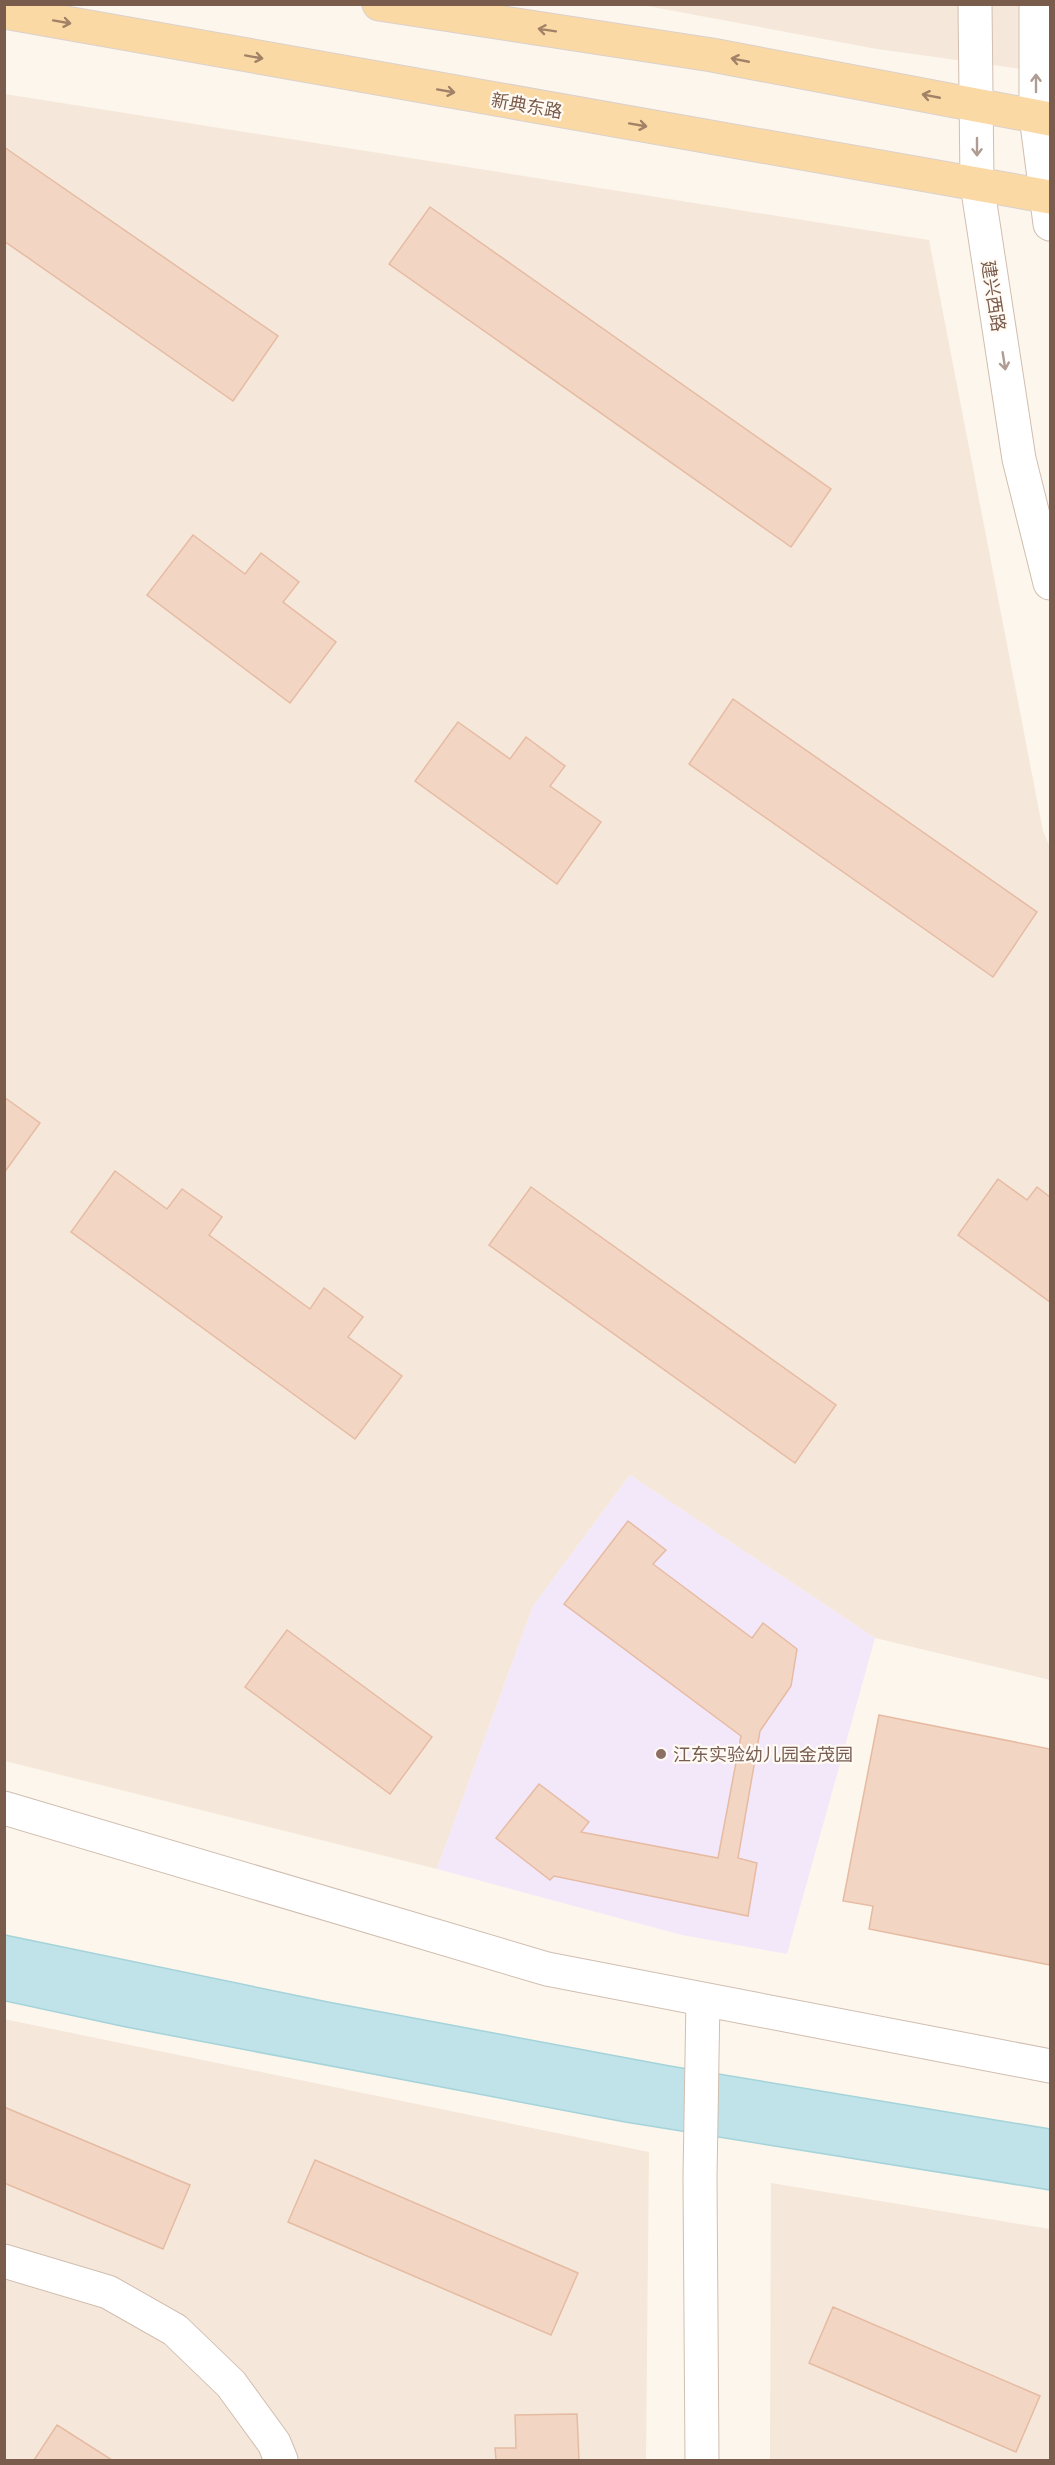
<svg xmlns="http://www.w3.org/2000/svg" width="1055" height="2465" font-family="'Open Sans','Noto Sans SC',sans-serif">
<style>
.residential{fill:#f5e8da}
.education{fill:#f3e8fa}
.water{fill:#bfe3e8;stroke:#a5d3da;stroke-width:1.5}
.building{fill:#f3d5c3;stroke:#e6bba3;stroke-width:1.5}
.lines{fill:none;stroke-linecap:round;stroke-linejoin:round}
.minor-casing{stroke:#d1beb0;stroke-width:35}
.major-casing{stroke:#dad1cd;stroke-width:35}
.minor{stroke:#fff;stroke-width:33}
.major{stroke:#fbd9a5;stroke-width:33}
.oneway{stroke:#a18267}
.oneway2{stroke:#af9d94}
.education-dot{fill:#8d6e63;stroke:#fffaf3;stroke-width:2}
.labels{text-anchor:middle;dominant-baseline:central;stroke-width:4.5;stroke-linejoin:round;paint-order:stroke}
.street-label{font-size:18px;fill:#7a5c4d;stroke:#fffaf3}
.education-label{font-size:18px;fill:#785e54;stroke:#fffaf3;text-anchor:start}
</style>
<rect width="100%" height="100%" fill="#fdf6ec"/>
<path class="residential" d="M642,5H1050V73L877,49Z
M5,94L929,240L1043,831L1050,847V1680L875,1638L630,1475L533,1606L437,1869L5,1761Z
M4,2019L649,2152L646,2460H5Z
M771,2183L1050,2229V2460H770Z"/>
<path class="education" d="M630,1475L875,1638L787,1954L682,1935L437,1869L533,1606Z"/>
<path class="water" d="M5,1935L328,2002L670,2066L1050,2129V2190L625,2122L126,2027L5,2001Z"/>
<path class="building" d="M4,147L278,336L233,401L4,241Z
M430,207L831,489L791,547L389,264Z
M193,535L245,574L261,553L299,582L283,602L336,642L290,703L147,595Z
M733,699L1037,912L993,977L689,764Z
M458,722L510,759L526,737L565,766L550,786L601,822L557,884L415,781Z
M4,1097L40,1123L4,1173Z
M115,1171L167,1209L182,1189L222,1217L209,1235L310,1309L324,1288L363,1317L348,1337L402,1376L355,1439L71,1232Z
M998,1179L1027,1200L1037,1187L1050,1197V1302L958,1235Z
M531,1187L836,1405L795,1463L489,1245Z
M628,1521L666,1550L653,1564L752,1638L763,1623L797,1649L791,1686L760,1731L738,1858L757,1863L748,1916L554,1876L550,1880L496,1838L539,1784L589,1822L581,1832L718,1858L741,1736L564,1604Z
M287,1630L432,1737L390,1794L245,1687Z
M879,1715L1050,1749V1965L869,1929L873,1906L843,1901Z
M4,2107L190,2185L163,2249L4,2183Z
M315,2160L578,2273L551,2335L288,2222Z
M833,2307L1040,2396L1016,2452L809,2363Z
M577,2414L579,2460H496L495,2448H516L515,2415Z
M57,2425L112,2460H34Z"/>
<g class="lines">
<g class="minor-casing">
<path id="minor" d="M975,4L977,184L1019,459L1050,583
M1036,4V116L1050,224
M4,1808L547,1969L1050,2066
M4,2261L108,2292L175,2330L231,2384L274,2443L281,2460
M702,2460L700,2178L703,1999"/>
</g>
<g class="major-casing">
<path id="major" d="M379,4L712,55L1050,119
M4,12L1050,197"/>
</g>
<use href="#minor" class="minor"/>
<use href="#major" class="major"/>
</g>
<defs><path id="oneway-shaft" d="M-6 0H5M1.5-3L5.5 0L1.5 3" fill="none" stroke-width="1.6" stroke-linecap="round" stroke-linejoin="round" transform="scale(1.5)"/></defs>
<g class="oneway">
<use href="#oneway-shaft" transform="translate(62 22) rotate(10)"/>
<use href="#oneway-shaft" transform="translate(547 30) rotate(-171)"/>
<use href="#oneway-shaft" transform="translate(254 57) rotate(10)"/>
<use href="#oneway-shaft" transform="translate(740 60) rotate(-169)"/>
<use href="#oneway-shaft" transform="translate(446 91) rotate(10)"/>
<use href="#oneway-shaft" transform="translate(931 96) rotate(-169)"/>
<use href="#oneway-shaft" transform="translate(638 125) rotate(10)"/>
</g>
<g class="oneway2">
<use href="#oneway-shaft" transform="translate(1036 83) rotate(-90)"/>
<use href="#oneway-shaft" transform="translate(977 147) rotate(90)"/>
<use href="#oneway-shaft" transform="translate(1004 361) rotate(81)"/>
</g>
<circle class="education-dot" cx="661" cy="1754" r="6"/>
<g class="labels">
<g class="street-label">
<text transform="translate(527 105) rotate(10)">新典东路</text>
<text transform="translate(994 296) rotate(81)">建兴西路</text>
</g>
<g class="education-label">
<text x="673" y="1754">江东实验幼儿园金茂园</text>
</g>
</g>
<rect width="1055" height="2465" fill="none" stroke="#7a5c4d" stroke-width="12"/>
</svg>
